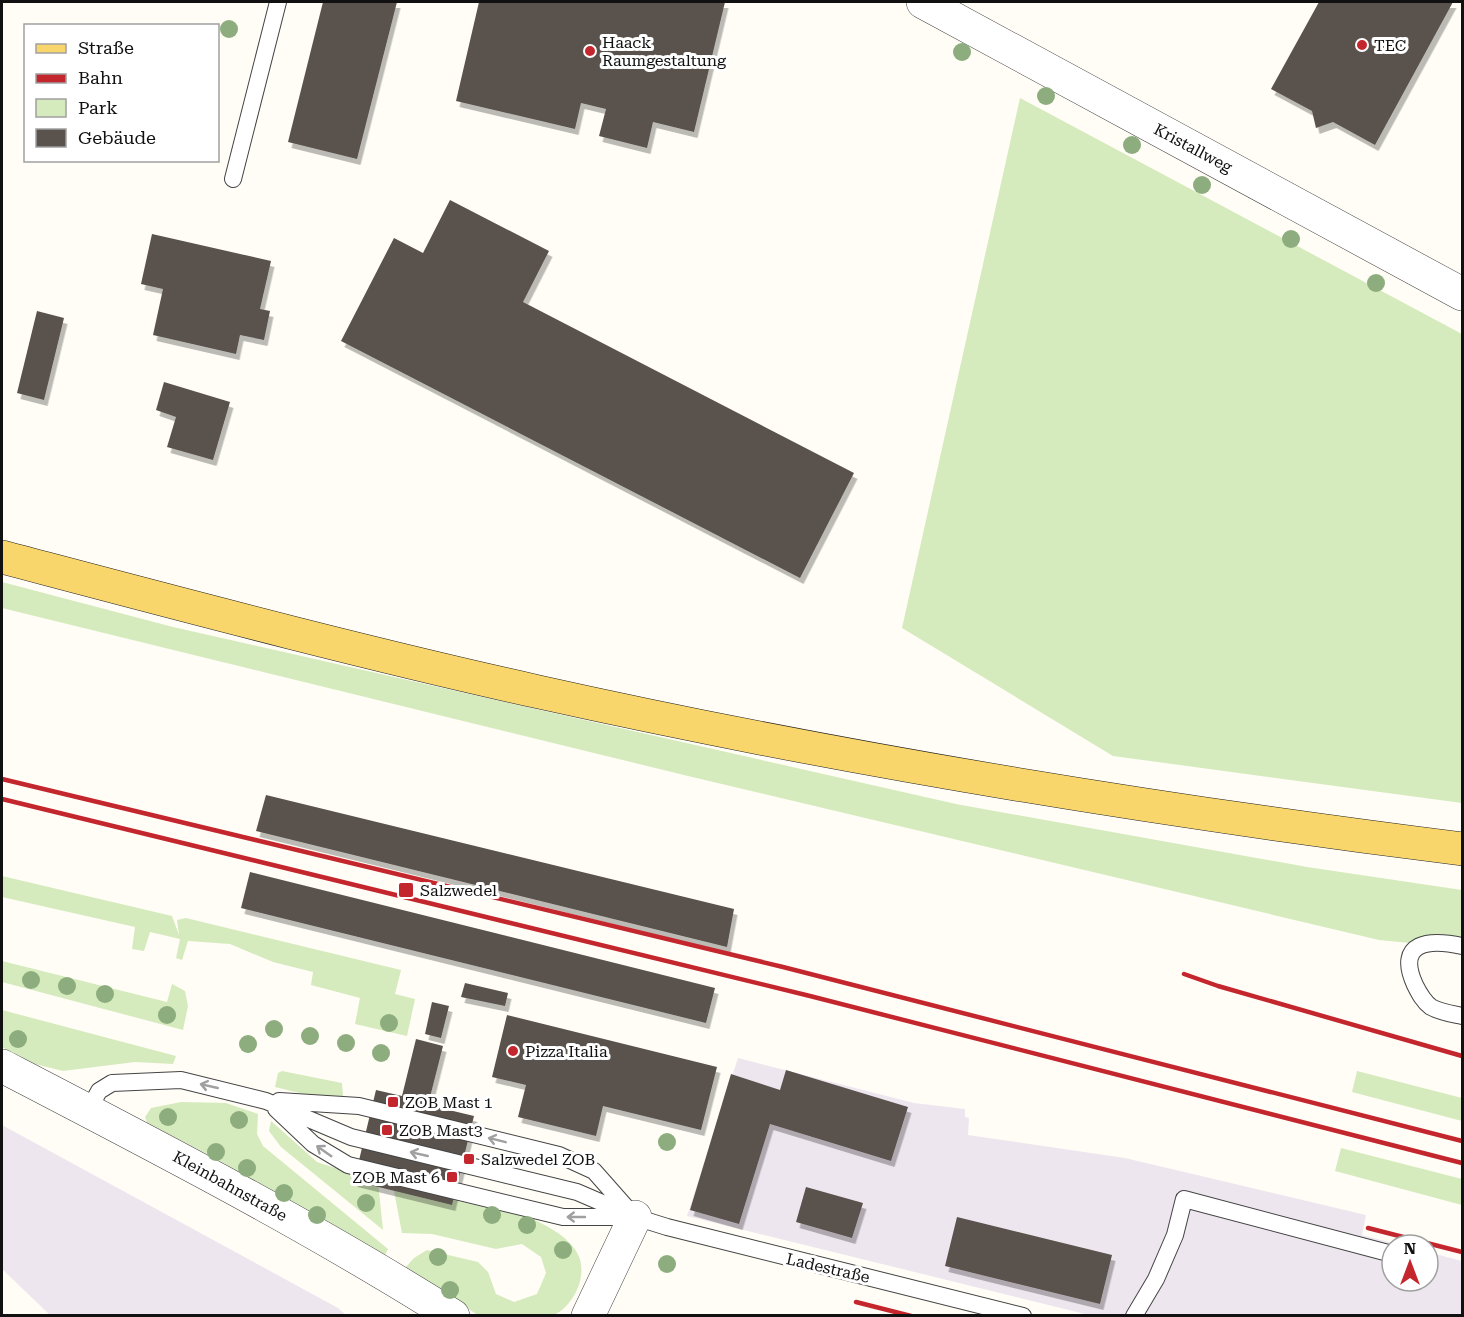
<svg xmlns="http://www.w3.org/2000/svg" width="1464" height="1317" font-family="'Roboto Serif',serif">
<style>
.industrial{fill:#eee6ef}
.green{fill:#d5ebbd}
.building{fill:#5a524d;filter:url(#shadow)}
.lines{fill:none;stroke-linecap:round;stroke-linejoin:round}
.lane-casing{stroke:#444;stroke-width:18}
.street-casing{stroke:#444;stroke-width:34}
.primary-casing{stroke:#222;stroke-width:34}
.lane{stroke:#fff;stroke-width:16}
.street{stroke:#fff;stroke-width:33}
.primary{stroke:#f9d66b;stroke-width:33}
.rail{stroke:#c4262e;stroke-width:4.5}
.tree{fill:#8dad7f}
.oneway{stroke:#a0a0a0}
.poi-dot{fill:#c4262e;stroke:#fff;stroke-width:2}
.labels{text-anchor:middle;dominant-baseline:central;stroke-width:6;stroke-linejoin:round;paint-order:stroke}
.poi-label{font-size:16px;fill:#111;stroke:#fff;text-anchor:start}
.street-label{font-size:16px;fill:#111;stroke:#fff}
</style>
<defs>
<filter id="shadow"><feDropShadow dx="3.5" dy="6" stdDeviation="0" flood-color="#0004"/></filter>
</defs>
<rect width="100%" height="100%" fill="#fffdf5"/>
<path class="industrial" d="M738,1058L914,1103L965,1109V1117L969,1118L968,1135L1125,1158L1366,1215L1362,1235L1400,1245H1392V1281H1428V1252L1462,1261V1315H1089L687,1216Z
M2,1125L338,1308L346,1315H50L2,1269Z"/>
<path class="green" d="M1020,98L1462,334V803L1113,756L902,628Z
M2,582L173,627L956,804L1307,867L1462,890V948L1379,940L688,776L2,608Z
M2,876L172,916L179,935L177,920L186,918L401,970L395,994L415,999L407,1036L355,1024L360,998L311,985L313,972L273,962L230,944L188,941L182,960L176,958L180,939L150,932L144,951L132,949L135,927L2,897Z
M2,961L167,1002L172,984L185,991L188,1006L183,1030L2,982Z
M2,1010L176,1056L173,1064L135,1062L63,1071L35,1064L2,1047Z
M282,1071L342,1083L343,1096L308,1095L275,1087L278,1073Z
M1357,1071L1462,1098V1121L1352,1092Z
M181,1102L226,1103L258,1114L257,1134L263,1146L388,1249L384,1257L215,1158L147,1123L145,1117L151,1108Z
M271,1121L317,1162L378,1182L383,1230L281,1147L269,1131Z
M1341,1148L1462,1179V1205L1335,1171Z
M393,1186L530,1218C546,1225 567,1236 576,1251C590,1272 575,1305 554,1315H478L404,1269L414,1258L427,1250L478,1262L488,1272L496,1294L514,1302L537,1294L546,1273L541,1257L522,1244L496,1249L432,1234L402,1233Z"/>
<path class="building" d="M323,2H397L357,159L288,142Z
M479,2H725L694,132L653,122L647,148L599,136L606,109L581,103L575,129L456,101Z
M1319,2H1453L1375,145L1333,122L1316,128L1312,111L1271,89Z
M450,200L549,251L523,302L854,473L800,578L341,341L394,238L423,253Z
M152,234L271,261L260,309L270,311L264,340L240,335L236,354L153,335L163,289L141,284Z
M37,311L64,318L44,400L17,393Z
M164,382L230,402L213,460L167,447L176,417L156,410Z
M266,795L734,909L727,947L256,831Z
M250,872L715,988L706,1023L241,908Z
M465,983L508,993L505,1006L461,997Z
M432,1002L449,1006L441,1038L425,1034Z
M507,1015L717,1067L701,1130L603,1106L596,1136L518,1117L526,1085L492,1077Z
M416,1039L443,1046L428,1105L474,1116L452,1205L354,1181L376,1090L402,1096Z
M786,1070L908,1107L891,1161L770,1124L739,1224L690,1210L731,1074L780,1090Z
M806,1187L863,1203L852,1238L796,1222Z
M957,1217L1112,1255L1100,1304L945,1266Z"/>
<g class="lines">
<g class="lane-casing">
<path id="lane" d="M233,179L278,2
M1462,946C1430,939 1395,941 1415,985C1419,993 1423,1001 1431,1007C1440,1012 1453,1014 1462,1016
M279,1101L359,1106L559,1155L594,1171L632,1214
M276,1109L313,1144L348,1165L563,1217H626
M88,1111L99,1091L112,1083L181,1080L266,1101L351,1137L577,1192L635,1217L667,1227L1023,1316
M1134,1316L1156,1279L1175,1235L1184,1199L1392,1254"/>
</g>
<g class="street-casing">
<path id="street" d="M923,2L1462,294
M2,1066C154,1145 307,1224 453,1316
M588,1316L635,1217"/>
</g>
<g class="primary-casing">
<path id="primary" d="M2,557C180,604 359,652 539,692C844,760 1153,810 1462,849"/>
</g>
<use href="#lane" class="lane"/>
<use href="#street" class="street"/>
<use href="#primary" class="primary"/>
<path class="rail" d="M2,779L783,967L1462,1141
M2,799L810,996L1462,1163
M1184,974L1218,986L1462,1056
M1368,1228L1462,1252
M856,1302L911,1316"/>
</g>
<g class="tree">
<circle cx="229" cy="29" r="9"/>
<circle cx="962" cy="52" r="9"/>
<circle cx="1046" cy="96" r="9"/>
<circle cx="1132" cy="145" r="9"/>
<circle cx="1202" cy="185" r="9"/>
<circle cx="1291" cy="239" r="9"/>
<circle cx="1376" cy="283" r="9"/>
<circle cx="31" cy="980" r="9"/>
<circle cx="67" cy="986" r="9"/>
<circle cx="105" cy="994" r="9"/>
<circle cx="167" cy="1015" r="9"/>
<circle cx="389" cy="1023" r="9"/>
<circle cx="274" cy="1029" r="9"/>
<circle cx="310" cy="1036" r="9"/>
<circle cx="18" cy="1039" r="9"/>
<circle cx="346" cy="1043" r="9"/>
<circle cx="248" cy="1044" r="9"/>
<circle cx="381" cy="1053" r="9"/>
<circle cx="168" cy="1117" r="9"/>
<circle cx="239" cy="1120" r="9"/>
<circle cx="667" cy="1142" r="9"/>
<circle cx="216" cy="1152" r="9"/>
<circle cx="247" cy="1168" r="9"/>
<circle cx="284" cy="1193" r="9"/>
<circle cx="366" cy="1203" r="9"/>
<circle cx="317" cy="1215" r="9"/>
<circle cx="492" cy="1215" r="9"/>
<circle cx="527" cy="1225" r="9"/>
<circle cx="563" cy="1250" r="9"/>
<circle cx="438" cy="1257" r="9"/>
<circle cx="667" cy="1264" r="9"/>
<circle cx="450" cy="1290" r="9"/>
</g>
<defs><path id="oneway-shaft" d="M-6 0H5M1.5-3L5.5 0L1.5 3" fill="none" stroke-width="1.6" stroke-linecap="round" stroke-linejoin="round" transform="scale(1.5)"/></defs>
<g class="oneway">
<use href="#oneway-shaft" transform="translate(209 1086) rotate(-167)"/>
<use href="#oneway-shaft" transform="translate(497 1140) rotate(-166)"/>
<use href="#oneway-shaft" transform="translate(324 1151) rotate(-145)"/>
<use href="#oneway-shaft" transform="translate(419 1154) rotate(-167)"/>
<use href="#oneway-shaft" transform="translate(576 1217) rotate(180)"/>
</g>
<g class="poi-dot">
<circle cx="1362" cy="45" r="6"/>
<circle cx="590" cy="51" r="6"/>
<rect x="398" y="882" width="16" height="16" rx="3"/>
<circle cx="513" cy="1051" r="6"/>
<rect x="387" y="1096" width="12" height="12" rx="3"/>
<rect x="381" y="1124" width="12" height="12" rx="3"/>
<rect x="463" y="1153" width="12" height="12" rx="3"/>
<rect x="446" y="1171" width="12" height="12" rx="3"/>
</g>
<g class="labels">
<g class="poi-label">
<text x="602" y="42">Haack<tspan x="602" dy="18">Raumgestaltung</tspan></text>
<text x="1374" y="45">TEC</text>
<text x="420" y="890">Salzwedel</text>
<text x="525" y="1051">Pizza Italia</text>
<text x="405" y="1102">ZOB Mast 1</text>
<text x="399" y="1130">ZOB Mast3</text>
<text x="481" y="1159">Salzwedel ZOB</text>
<text x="440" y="1177" text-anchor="end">ZOB Mast 6</text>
</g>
<g class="street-label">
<text transform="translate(1193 148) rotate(28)">Kristallweg</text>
<text transform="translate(230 1186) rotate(29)">Kleinbahnstraße</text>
<text transform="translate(828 1268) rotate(13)">Ladestraße</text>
</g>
</g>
<rect width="1464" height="1317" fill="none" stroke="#111111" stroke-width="6"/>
<rect x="24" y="24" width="195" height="138" fill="#ffffff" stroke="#a0a0a0" stroke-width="1.5"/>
<rect x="36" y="44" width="30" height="9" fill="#f9d66b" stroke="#a0a0a0" stroke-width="1.5"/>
<text x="78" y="54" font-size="18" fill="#111111">Straße</text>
<rect x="36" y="74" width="30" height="9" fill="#c4262e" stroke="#a0a0a0" stroke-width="1.5"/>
<text x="78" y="84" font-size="18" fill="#111111">Bahn</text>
<rect x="36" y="99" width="30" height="18" fill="#d5ebbd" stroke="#a0a0a0" stroke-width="1.5"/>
<text x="78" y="114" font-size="18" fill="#111111">Park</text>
<rect x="36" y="129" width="30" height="18" fill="#5a524d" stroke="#a0a0a0" stroke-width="1.5"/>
<text x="78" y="144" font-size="18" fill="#111111">Gebäude</text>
<g transform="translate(1410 1263)"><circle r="28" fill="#ffffff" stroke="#a0a0a0" stroke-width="1.5"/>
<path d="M0-4.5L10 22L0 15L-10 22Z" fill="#c4262e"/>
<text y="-9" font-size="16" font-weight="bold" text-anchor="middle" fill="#111111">N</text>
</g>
</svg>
